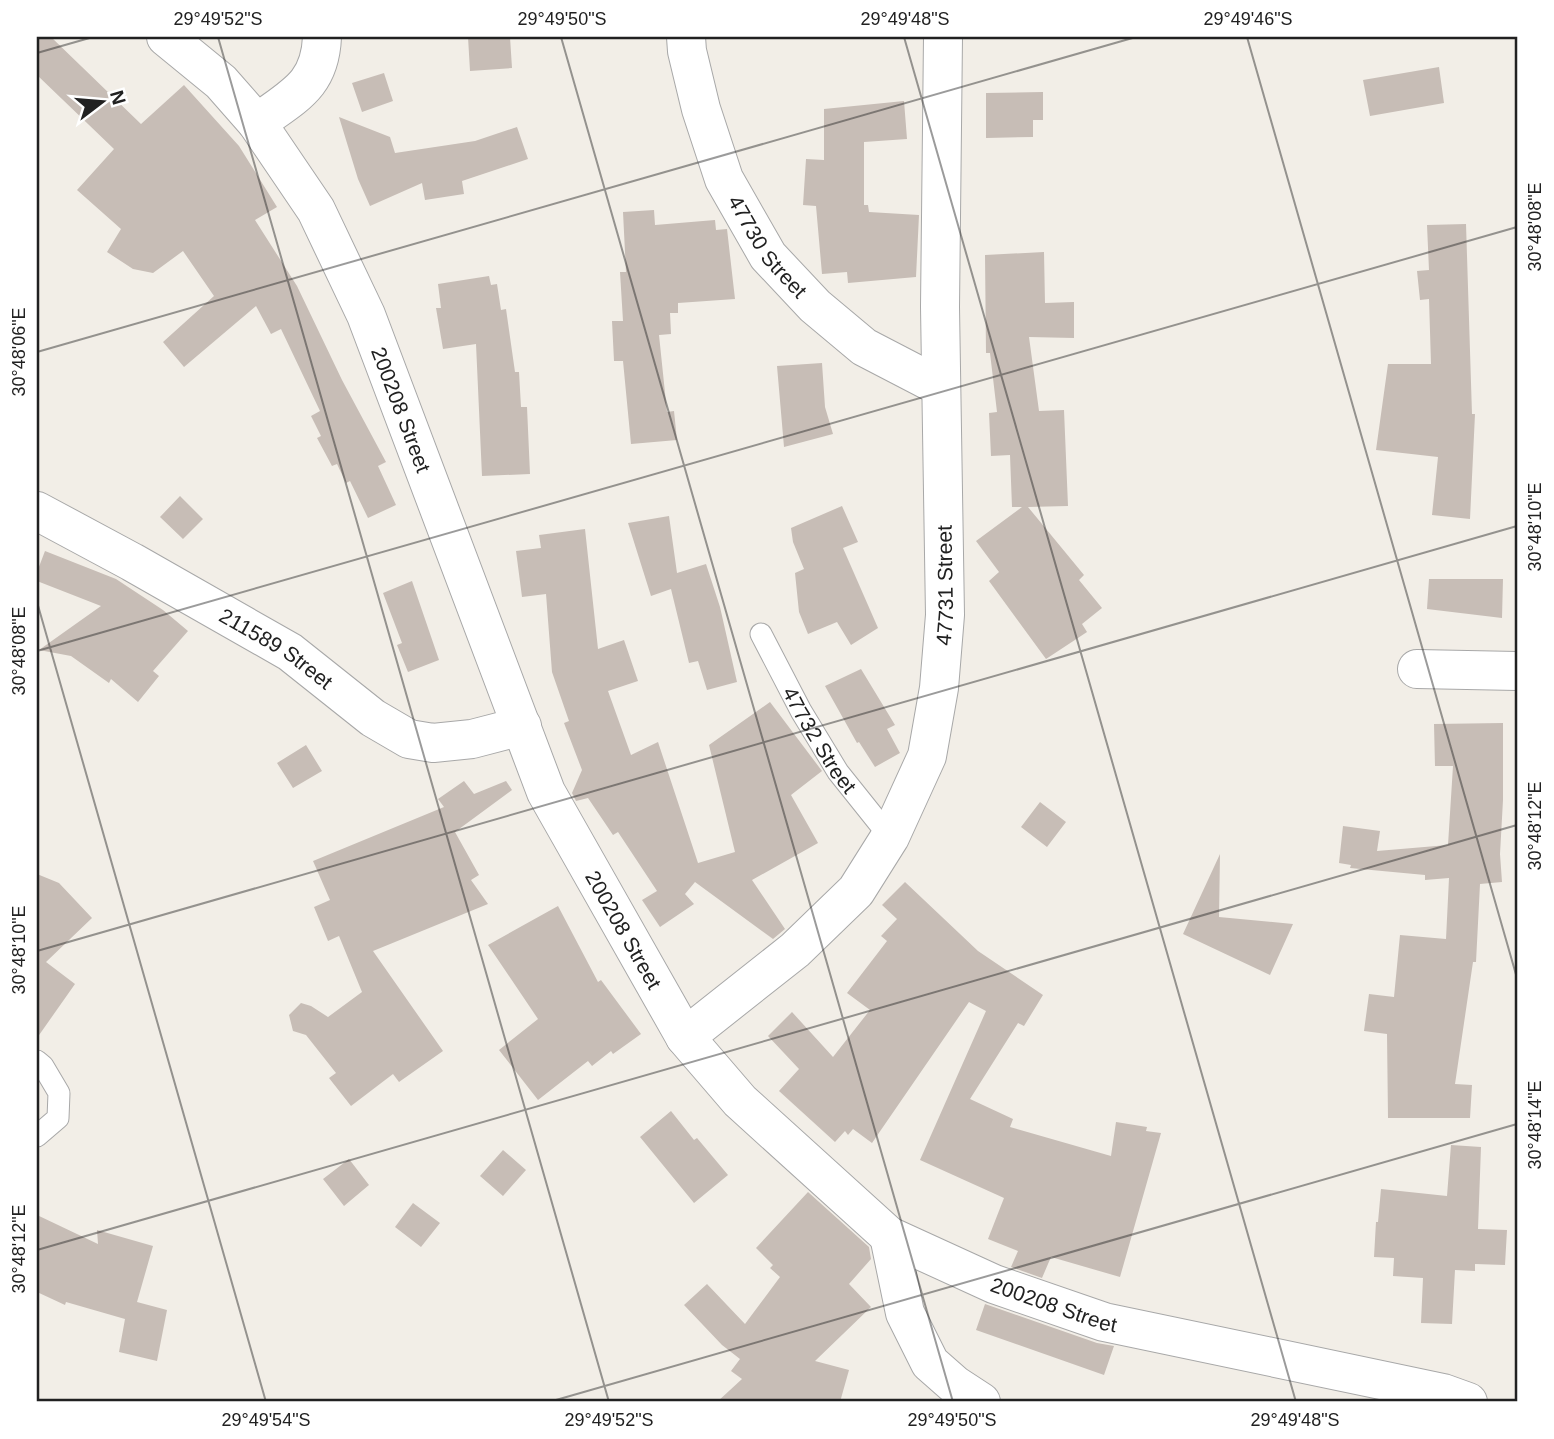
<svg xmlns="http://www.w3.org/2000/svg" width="1554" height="1439" font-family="Arial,sans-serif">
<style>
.building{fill:#c7bdb6}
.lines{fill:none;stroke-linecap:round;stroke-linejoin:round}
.lane-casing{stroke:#a8a8a8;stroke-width:23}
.street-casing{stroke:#a8a8a8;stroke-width:40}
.lane{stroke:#fff;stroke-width:21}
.street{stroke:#fff;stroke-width:38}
.ticks{fill:none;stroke:#212121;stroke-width:2;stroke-opacity:0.45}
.labels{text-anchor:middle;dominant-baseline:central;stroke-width:6;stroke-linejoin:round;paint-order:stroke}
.street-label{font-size:21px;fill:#212121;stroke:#fff}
.neatline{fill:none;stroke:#212121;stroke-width:2.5}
.ticks-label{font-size:18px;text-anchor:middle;fill:#212121}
</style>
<rect width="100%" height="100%" fill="#f2eee7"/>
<path class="building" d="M37,37H51L141,124L184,85L239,146L277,207L255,220L297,286L342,380L386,462L378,466L396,505L368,518L350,481L346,483L337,464L332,466L317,438L321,436L311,416L320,411L281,329L271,334L256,306L184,367L163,342L214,296L183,251L153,273L133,269L107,252L121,229L77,190L114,149L37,75Z
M468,37H510L512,68L470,71Z
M1439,67L1444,103L1370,116L1363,80Z
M384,73L393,101L362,112L352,83Z
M1043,92V120H1033V137L986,138V93Z
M904,101L907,139L864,142V205H868L869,212L919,215L916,277L848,283L847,272L822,274L816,206L803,205L806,159L824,160V109Z
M339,117L390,137L395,153L475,141L517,127L528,159L462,181L464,194L425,200L422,183L370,206L358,179Z
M654,210L655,225L715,220L716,230L727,229L735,299L678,303V313H670L671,334L659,335L667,412L674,411L677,440L631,444L623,361H614L612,321H623L620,272H626L623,212Z
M1466,224L1472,414H1475L1470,519L1432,515L1438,457L1376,450L1388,364H1431L1429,299L1420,300L1417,271L1429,270L1427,225Z
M1044,252L1045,303L1074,302V338L1029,337L1039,411L1064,410L1068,506L1028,507L1084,575L1079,580L1102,608L1082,624L1087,632L1046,659L989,581L999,572L976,541L1022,507H1012L1010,455L991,456L989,413L997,412L990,353H986L985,255Z
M489,276L491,285L497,284L501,310L506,309L515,372H519L521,407H527L530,474L482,476L476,344L443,349L436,308H441L438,284Z
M822,363L825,407L833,434L784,447L777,366Z
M180,496L203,519L183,539L160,517Z
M842,506L858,542L843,548L878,628L851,645L837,622L808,634L799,612L795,573L804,569L793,542L791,528Z
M669,516L677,573L706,564L720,607L737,682L707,690L698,661L689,663L671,589L651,596L628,523Z
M585,529L598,649L624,640L638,681L608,691L631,755L658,742L698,863L735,852L709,745L770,702L822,771L791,795L818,843L752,880L785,929L773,939L695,882L685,894L694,904L660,927L642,900L657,891L618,832L613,835L588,798L576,801L572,793L582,770L564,723L569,721L552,672L546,594L522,597L516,551L541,548L539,535Z
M45,551L116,579L163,610L188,631L153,671L159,676L138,702L111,679L109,683L71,656L39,650L101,606L37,581V572Z
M1429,579H1503L1502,618L1427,609Z
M412,581L439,660L408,672L397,645L402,643L383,593Z
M861,669L895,725L887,729L900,753L875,767L859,742L857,743L825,686Z
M1503,723V800L1500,854L1502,882L1480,884L1476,962H1473L1455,1084L1472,1085L1470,1118H1388L1387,1034L1364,1031L1369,994L1394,997L1400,935L1446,939L1449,878L1425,880V875L1350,868L1351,865L1339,863L1343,826L1380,831L1377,851L1448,845L1453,766H1435L1434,724Z
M306,745L322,771L293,788L277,763Z
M464,781L474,794L506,781L512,790L455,832L479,875L471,880L488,904L373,951L443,1051L399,1082L393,1074L351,1106L329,1078L336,1073L306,1035L293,1031L289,1015L301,1003L311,1006L328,1017L362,992L339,936L328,941L314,907L330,900L313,861L444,807L438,799Z
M1040,802L1066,822L1047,847L1021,827Z
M1220,854L1219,917L1293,924L1270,975L1183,934Z
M37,874L59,883L92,918L46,962L75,984L37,1038Z
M905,882L978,951L1043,995L1024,1026L1018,1023L970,1099L1013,1119L1010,1127L1111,1156L1116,1122L1147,1127L1146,1131L1161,1133L1120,1277L1051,1257L1042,1278L1011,1267L1018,1251L988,1239L1004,1198L920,1160L986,1011L969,1002L872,1143L853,1129L848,1135L845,1131L835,1142L779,1091L799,1069L768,1036L792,1012L833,1057L870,1010L847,993L887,941L881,936L897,919L882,905Z
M558,906L598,982L601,980L641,1034L613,1054L611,1051L592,1066L588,1061L538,1100L499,1050L538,1019L488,945Z
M671,1111L694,1140L697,1138L728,1175L694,1203L640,1137Z
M1451,1145L1481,1147L1478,1229L1507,1230L1505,1265L1475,1264V1271L1455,1270L1452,1324L1421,1323L1423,1278L1393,1276L1394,1258L1374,1257L1376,1222H1378L1381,1189L1447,1196Z
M503,1150L526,1170L503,1196L480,1176Z
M349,1159L369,1185L344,1206L323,1179Z
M808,1192L869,1247L871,1259L849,1284L871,1307L815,1361L849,1370L840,1402H717L742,1379L731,1371L740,1359L722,1345L684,1305L707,1284L745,1324L780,1277L770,1268L773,1265L756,1248Z
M413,1203L440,1223L421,1247L395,1227Z
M37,1215L98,1244L97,1230L153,1246L137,1302L167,1310L157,1361L119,1352L125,1319L66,1302L65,1305L37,1292Z
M985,1304L1097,1343L1114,1346L1104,1375L976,1330Z"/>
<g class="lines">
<g class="lane-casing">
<g id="lane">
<path id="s1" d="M761,634L801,711L838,772L890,837"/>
<path d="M37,1061L43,1066L59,1093L58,1118L37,1136"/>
</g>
</g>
<g class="street-casing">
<g id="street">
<path id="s2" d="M166,37L221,82L257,123L316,210L366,315L546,792L685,1037L740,1101L889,1236L994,1284L1104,1322L1443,1393L1468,1402"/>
<path id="s3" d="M686,37L687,51L701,109L724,179L768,256L815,306L864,347L941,387"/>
<path d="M257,123C293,96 320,86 322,37"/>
<path id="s4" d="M37,511L132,562L290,652L373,718L409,739L433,743L472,739L522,726"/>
<path d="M1417,669L1517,671"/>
<path id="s5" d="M685,1037L795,950L856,891L890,837L927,756L939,688L945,615L940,307L943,37"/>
<path d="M889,1236L905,1313L930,1363L955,1385L981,1402"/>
</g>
</g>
<use href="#lane" class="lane"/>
<use href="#street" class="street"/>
</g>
<path class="ticks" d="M218,37L609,1402M561,37L953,1402M904,37L1296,1402M1247,37L1517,978M37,53L93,37M37,352L1136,37M37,602L266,1402M37,651L1517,227M37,951L1517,526M37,1250L1517,825M549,1402L1517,1124"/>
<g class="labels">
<g class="street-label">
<text stroke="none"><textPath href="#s3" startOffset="228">47730 Street</textPath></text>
<text stroke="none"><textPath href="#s2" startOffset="448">200208 Street</textPath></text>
<text stroke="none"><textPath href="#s5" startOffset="550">47731 Street</textPath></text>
<text stroke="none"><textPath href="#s4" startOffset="276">211589 Street</textPath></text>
<text stroke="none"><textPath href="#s1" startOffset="121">47732 Street</textPath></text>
<text stroke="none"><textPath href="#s2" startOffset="1015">200208 Street</textPath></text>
<text stroke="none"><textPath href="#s2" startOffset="1603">200208 Street</textPath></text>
</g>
</g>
<rect width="1554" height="1439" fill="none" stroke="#ffffff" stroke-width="77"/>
<g transform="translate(102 102) rotate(74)" stroke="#ffffff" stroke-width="5" paint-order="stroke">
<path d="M0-5L12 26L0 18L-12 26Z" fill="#212121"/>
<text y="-10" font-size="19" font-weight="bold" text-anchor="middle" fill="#212121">N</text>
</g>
<rect x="38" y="38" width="1478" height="1362" class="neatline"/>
<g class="ticks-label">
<text x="218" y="25">29°49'52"S</text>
<text x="562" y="25">29°49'50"S</text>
<text x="905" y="25">29°49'48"S</text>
<text x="1248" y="25">29°49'46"S</text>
<text transform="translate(1535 227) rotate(-90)" y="6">30°48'08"E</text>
<text transform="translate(19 352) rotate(-90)" y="6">30°48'06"E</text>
<text transform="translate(1535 527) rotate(-90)" y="6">30°48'10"E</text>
<text transform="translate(19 651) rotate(-90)" y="6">30°48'08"E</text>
<text transform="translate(1535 826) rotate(-90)" y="6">30°48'12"E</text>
<text transform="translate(19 950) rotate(-90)" y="6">30°48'10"E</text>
<text transform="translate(1535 1125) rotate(-90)" y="6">30°48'14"E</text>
<text transform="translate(19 1249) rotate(-90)" y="6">30°48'12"E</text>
<text x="266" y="1426">29°49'54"S</text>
<text x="609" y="1426">29°49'52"S</text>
<text x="952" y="1426">29°49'50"S</text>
<text x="1295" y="1426">29°49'48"S</text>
</g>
</svg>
